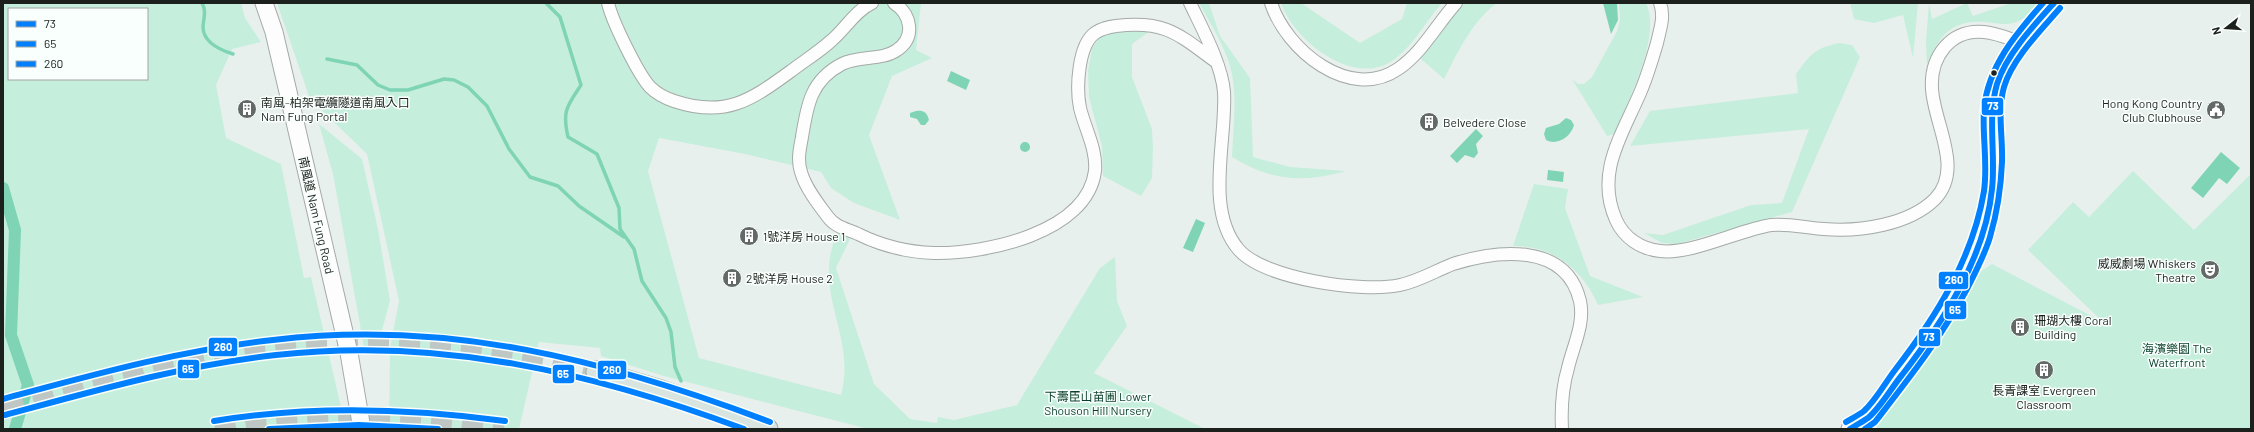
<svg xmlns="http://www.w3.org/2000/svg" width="2254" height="432" font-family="Barlow,'Noto Sans TC',sans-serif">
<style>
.green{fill:#c6eedc;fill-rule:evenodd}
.water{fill:#7ed4b4}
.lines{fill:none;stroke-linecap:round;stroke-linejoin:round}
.stream{stroke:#7ed4b4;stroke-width:3.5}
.canal{stroke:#7ed4b4;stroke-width:12}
.trunk-tunnel{stroke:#bfc7c4;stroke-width:21;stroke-dasharray:21 10;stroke-linecap:butt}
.minor-casing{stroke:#a4aaa7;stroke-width:14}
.secondary-casing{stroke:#a4aaa7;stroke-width:19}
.trunk-casing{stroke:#9caca6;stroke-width:23}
.minor{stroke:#fcfdfc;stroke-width:12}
.secondary{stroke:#fcfdfc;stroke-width:17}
.trunk{stroke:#d8e4df;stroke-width:21}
.bus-1-casing{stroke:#f9fffc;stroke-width:9}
.bus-2-casing{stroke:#f9fffc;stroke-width:9}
.bus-3-casing{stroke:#f9fffc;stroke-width:9}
.bus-1{stroke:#0080ff;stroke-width:6}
.bus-2{stroke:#0080ff;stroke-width:6}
.bus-3{stroke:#0080ff;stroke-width:6}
.bus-dot{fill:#1c211e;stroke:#f9fffc;stroke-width:1.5}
.labels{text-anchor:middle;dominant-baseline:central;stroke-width:3;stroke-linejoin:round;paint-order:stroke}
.poi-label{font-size:12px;fill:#1c211e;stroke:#f9fffc;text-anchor:start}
.street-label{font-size:12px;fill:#1c211e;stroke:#f9fffc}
.park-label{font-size:12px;fill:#093e2c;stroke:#f9fffc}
.line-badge{stroke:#f9fffc;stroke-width:1.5}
.badge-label{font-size:11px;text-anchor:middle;font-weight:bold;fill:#fff}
</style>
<rect width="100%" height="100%" fill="#e8f0ed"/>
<path class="green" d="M3,3H241L245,18L261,42L232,49L216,85L226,138L281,164L304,278L311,277L346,429H3ZM9,9H147V79H9Z
M277,3H921L916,50L932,58L892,76L869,135L900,220L854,203L831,188L821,172L745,154L659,138L648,171L699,358L841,395C857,335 811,294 837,233L850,239L836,268L874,384L910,419L937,423L938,417L954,420L1017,405L1100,268L1115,257L1117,301L1127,326L1094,373L1205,429H868L664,376L601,356L600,348L539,342L519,429H389L390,348L399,301L367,154L310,99Z
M1199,3H1209L1220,36L1250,78L1253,157L1290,167L1346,171C1303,183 1271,181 1232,157C1233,126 1239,90 1228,60C1221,40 1209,21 1199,3Z
M1281,3H1301L1360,43L1402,19L1407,3H1442C1426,21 1413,47 1392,61C1353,87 1294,41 1281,3Z
M1463,3H1497C1472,21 1458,52 1444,79L1420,58Z
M1619,3H1646C1662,36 1628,102 1614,134L1607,136L1572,79L1578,84H1584L1592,77L1617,31L1620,20Z
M1850,3H1918L1913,58L1903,15L1874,23L1854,19Z
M1929,3L1932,19L1967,3L1973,16L2011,3H2040C2034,10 2025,19 2016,22C2006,26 1996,23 1985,22C1952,19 1937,37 1927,66L1926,41Z
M1150,31L1132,44V77L1152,129L1153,148L1152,178L1141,196L1103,176L1102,146L1089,97L1088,71L1092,48L1099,38L1109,33Z
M1839,43L1852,45L1860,57L1792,212L1677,244L1662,243L1644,233L1663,235L1751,205L1782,203L1809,129L1630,146L1650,111L1798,93L1796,74C1811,54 1813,49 1839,43Z
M319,124L362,159L378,229L390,301L382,330L365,353L333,174Z
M2133,171L2194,230L2251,174V429H1877V424L1946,329L1977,274L1992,264L2103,322L2028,250L2073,202L2089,217Z
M1534,184L1568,189L1565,208L1590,276L1643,297L1598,305C1583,270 1553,245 1513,246Z"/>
<path class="water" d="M1603,3H1617L1618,20L1611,34Z
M951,71L970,80L966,90L947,81Z
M916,111C923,110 927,112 929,120L925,125H921L917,119L910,117V113Z
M1566,118L1571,120L1574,125C1571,137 1557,146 1546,140L1544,134L1546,128L1559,124Z
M1476,129L1483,136L1476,144L1478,153L1474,158L1465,155L1457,163L1450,156Z
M1020 147a5 5 0 1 1 10 0a5 5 0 1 1-10 0Z
M2221,152L2240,168L2227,184L2219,178L2203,198L2191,188Z
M1548,170L1564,172L1563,182L1547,180Z
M1196,219L1205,223L1193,252L1183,248Z"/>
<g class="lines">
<path class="stream" d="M202,3C207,12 203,19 203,28C204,43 220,50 233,54
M546,3L560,17L581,85C567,106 562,111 568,137L597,154L619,208L620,229L634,249L642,281L666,318L671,332L675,367L681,381
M327,59L357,65L378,85L390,90H408L444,79L454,80L468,87L487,106L509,149L530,177L558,186L579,206L624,237"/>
<path class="canal" d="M3,188L15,230L11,335L28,385L15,429"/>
<path class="trunk-tunnel" d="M3,407C105,380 208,349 314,344C410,339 504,351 597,372
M215,429C309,410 410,415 504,429"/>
<g class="minor-casing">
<path id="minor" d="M608,3C612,21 638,74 650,87C657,94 665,98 674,101C725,118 750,101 791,71C804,61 819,52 832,40C845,29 856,10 872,3
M894,3C911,14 916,37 897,50C882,61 859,55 842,64C811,80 807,105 802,137C800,148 797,160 801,172C805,187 818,204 828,217C835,227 847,229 858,234C882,246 907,252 934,253C985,254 1087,233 1095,171C1097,149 1085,129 1080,108C1076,88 1078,45 1095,33C1102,28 1109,27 1116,26C1165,20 1178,34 1215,61
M1190,3C1202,28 1222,65 1224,92C1227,140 1204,210 1239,250C1265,279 1362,293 1400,285C1419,281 1435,271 1453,264C1497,250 1566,242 1580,301C1585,324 1573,346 1568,368C1562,388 1561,408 1562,429
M1271,3C1286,50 1350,102 1398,69C1422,53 1437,24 1456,3
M1660,3C1665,17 1660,29 1657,43C1652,60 1647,77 1640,93C1622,135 1595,173 1616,220C1624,238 1641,249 1660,251C1691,255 1739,230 1771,225C1789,223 1806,228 1824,229C1859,232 1909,225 1935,199C1964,169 1934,124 1932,89C1930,57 1950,29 1984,32C1996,33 2008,38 2019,42"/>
</g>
<g class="secondary-casing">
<path id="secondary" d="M264,3L274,32L349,353L362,429
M1850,429L1869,417
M1864,429L1869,417L1936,328L1956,295L1976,253L1987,221L1992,191L1994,162L1992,110L1997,83L2019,42L2054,3"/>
</g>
<g class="trunk-casing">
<path id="trunk" d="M597,372L661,391L767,429"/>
</g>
<use href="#minor" class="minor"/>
<use href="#secondary" class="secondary"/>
<use href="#trunk" class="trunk"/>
<g class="bus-1-casing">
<path id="bus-1" d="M1850,429C1856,425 1862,422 1868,418C1880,408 1892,387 1902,375C1943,322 1985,258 1992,189C1996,155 1987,118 1997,84C2006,55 2034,25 2054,3"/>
</g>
<g class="bus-2-casing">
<path id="bus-2" d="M5,415C94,391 184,365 276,355C441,337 591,372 744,429
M269,429L359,425L438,429
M1865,429L1875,422C1910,377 1941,338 1968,287C1976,271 1985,254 1990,237C1997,213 2001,188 2002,162C2003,137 1997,112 2004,87C2012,59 2041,30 2060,8"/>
</g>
<g class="bus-3-casing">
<path id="bus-3" d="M3,399C92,375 181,350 273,340C449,319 607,360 770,422
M214,421C311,405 407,408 505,421
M1846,422C1851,419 1859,415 1864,411C1876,400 1885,383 1895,370C1936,317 1973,258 1984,191C1988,163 1982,136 1984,109C1988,66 2016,34 2043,3"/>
</g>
<use href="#bus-1" class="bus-1"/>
<use href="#bus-2" class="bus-2"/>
<use href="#bus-3" class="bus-3"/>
</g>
<defs>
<g id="building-disc" transform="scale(1)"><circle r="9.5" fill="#636966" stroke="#f9fffc"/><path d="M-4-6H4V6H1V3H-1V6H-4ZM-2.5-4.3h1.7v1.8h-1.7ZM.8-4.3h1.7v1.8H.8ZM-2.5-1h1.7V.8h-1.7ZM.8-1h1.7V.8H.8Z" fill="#fff"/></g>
<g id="civic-disc" transform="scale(1)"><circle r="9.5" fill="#636966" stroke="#f9fffc"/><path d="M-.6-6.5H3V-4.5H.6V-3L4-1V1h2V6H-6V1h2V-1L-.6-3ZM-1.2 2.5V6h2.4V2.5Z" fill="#fff"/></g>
<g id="theatre-disc" transform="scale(1)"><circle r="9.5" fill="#636966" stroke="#f9fffc"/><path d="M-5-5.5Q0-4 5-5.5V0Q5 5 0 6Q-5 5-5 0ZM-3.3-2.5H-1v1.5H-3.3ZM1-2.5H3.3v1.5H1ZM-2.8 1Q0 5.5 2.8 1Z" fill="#fff"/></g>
</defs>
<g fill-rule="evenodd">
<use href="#building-disc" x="247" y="109"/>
<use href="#civic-disc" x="2216" y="110"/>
<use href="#building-disc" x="1429" y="122"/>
<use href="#building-disc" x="749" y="236"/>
<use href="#theatre-disc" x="2210" y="270"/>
<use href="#building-disc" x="732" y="278"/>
<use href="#building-disc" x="2020" y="327"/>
<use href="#building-disc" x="2044" y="370"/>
</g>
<circle class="bus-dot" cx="1994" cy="73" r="3.5"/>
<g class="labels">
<g class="poi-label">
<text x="261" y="102">南風-柏架電纜隧道南風入口<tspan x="261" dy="14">Nam Fung Portal</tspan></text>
<text x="2202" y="103" text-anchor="end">Hong Kong Country<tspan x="2202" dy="14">Club Clubhouse</tspan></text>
<text x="1443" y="122">Belvedere Close</text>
<text x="763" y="236">1號洋房 House 1</text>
<text x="2196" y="263" text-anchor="end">威威劇場 Whiskers<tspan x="2196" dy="14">Theatre</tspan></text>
<text x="746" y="278">2號洋房 House 2</text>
<text x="2034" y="320">珊瑚大樓 Coral<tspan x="2034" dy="14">Building</tspan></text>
<text x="2044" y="390" text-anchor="middle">長青課室 Evergreen<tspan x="2044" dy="14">Classroom</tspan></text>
</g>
<g class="street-label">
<text transform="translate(317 215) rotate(77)">南風道 Nam Fung Road</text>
</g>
<g class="park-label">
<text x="2177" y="348">海濱樂園 The<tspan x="2177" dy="14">Waterfront</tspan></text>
<text x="1098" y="396">下壽臣山苗圃 Lower<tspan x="1098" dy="14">Shouson Hill Nursery</tspan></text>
</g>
</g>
<g class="line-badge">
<rect x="1981" y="97" width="23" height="19" rx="4" fill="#0080ff"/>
<rect x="1938" y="271" width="31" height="19" rx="4" fill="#0080ff"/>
<rect x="1944" y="300" width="23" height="20" rx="4" fill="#0080ff"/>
<rect x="1918" y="328" width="23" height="19" rx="4" fill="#0080ff"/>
<rect x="208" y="337" width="30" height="20" rx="4" fill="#0080ff"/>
<rect x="177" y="359" width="23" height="20" rx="4" fill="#0080ff"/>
<rect x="597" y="360" width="30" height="20" rx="4" fill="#0080ff"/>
<rect x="552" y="364" width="23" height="20" rx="4" fill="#0080ff"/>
</g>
<g class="badge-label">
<text x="1993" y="110">73</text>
<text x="1954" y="284">260</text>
<text x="1955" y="314">65</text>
<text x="1929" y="341">73</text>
<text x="223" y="351">260</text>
<text x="188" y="373">65</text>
<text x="612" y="374">260</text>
<text x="563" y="378">65</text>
</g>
<rect width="2254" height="432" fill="none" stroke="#1c211e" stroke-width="8"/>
<rect x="8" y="8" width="140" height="72" fill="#f9fffc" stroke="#a1a6a3"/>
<rect x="16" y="21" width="20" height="6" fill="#0080ff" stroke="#a1a6a3"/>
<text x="44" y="28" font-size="12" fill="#1c211e">73</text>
<rect x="16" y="41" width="20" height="6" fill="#0080ff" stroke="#a1a6a3"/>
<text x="44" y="48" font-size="12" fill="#1c211e">65</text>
<rect x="16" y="61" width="20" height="6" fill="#0080ff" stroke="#a1a6a3"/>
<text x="44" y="68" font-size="12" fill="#1c211e">260</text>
<g transform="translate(2226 28) rotate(253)" stroke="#f9fffc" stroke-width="3" paint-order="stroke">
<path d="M0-3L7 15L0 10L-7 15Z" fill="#1c211e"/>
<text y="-6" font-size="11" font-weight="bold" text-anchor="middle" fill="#1c211e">N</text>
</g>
</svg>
